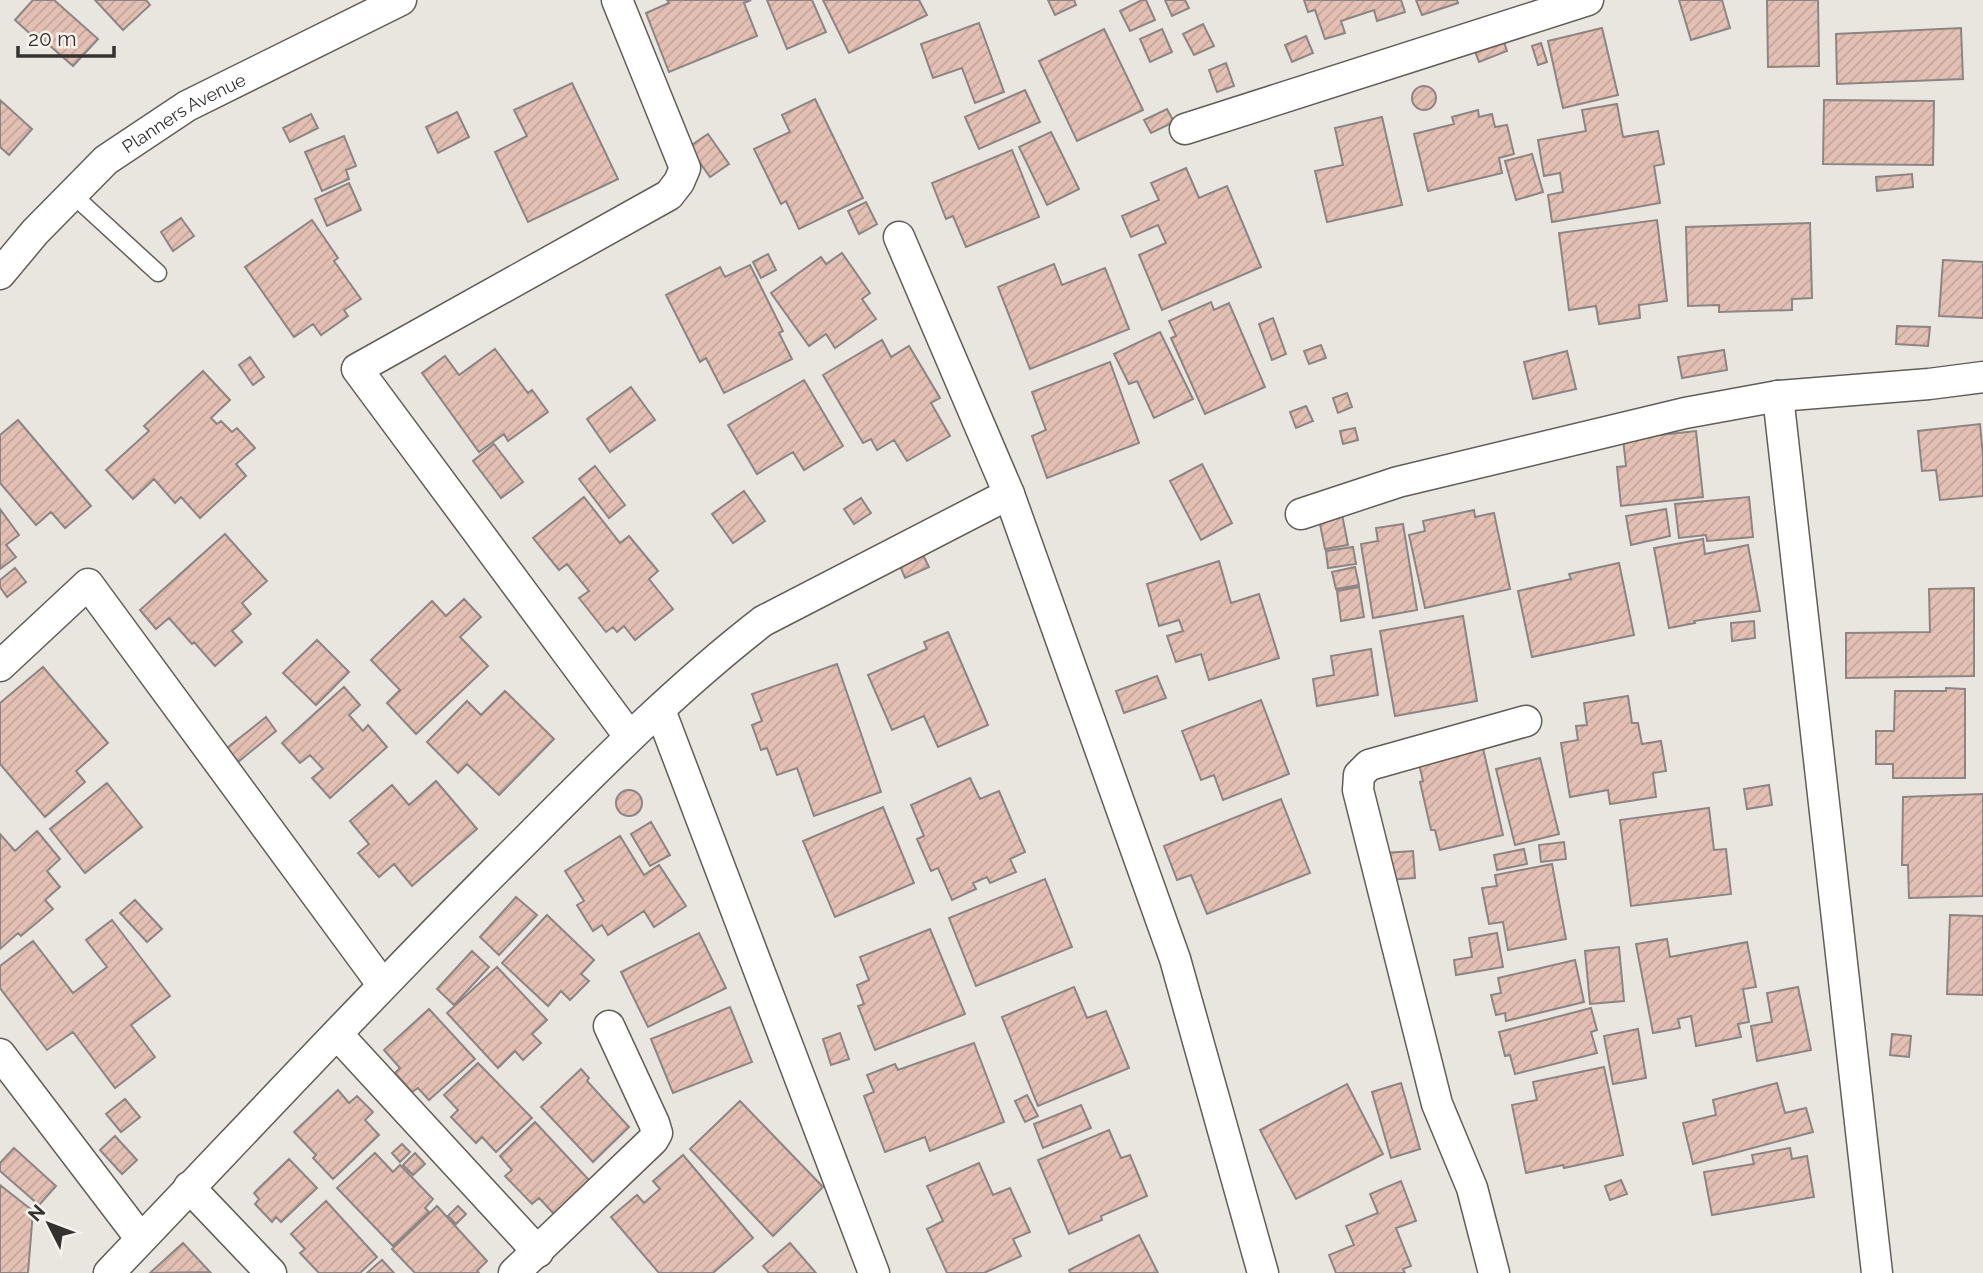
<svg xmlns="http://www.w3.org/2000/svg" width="1983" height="1273" font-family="Raleway,sans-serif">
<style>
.building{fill:url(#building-hatch);stroke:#8d8583;stroke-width:2}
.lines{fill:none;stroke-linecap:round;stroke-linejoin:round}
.service-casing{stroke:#615e58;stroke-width:19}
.minor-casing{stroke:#615e58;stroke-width:33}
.service{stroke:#fff;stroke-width:16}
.minor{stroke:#fff;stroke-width:30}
.labels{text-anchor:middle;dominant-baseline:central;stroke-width:5;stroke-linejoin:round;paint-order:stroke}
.street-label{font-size:18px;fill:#33322f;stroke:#f6f3ec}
</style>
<defs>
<pattern id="building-hatch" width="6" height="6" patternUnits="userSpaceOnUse" patternTransform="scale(1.75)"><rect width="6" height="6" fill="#e3c0b3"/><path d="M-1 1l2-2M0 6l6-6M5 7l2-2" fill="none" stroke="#c3a59a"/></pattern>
</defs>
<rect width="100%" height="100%" fill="#e9e6df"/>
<path class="building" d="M33,0H54L98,39L73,66L40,37L37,40L15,20Z
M95,0H146L150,5L123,30Z
M667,0H751L744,3L757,36L669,72L646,13L669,3Z
M767,0H812L826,32L787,49Z
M823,0H919L927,15L849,53Z
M1048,0H1074L1076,5L1055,15Z
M1142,0H1146L1155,20L1130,31L1120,11Z
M1165,0H1185L1189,8L1172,16Z
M1304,0H1401L1405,12L1377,21L1374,10L1341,21L1345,33L1325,39L1315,10L1308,12Z
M1416,0H1457L1458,3L1422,15Z
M1679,0H1722L1730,28L1691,40Z
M1767,0H1818L1819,66L1768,67Z
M979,23L1004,92L975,103L962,68L933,78L921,44Z
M1203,24L1214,46L1194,55L1183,34Z
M1602,28L1618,95L1563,108L1548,41Z
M1961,28L1963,79L1837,84L1836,34Z
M1104,29L1143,110L1077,141L1039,61Z
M1162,29L1172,52L1150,62L1140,39Z
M1306,36L1313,53L1292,62L1285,45Z
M1502,36L1507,51L1479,62L1473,46Z
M1541,43L1547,62L1538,65L1532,46Z
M1226,63L1234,86L1217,92L1209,70Z
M572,83L618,179L528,222L495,152L527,136L514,110Z
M1412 98a12 12 0 1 1 24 0a12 12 0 1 1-24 0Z
M1025,90L1040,122L979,149L965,117Z
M815,99L863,198L799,229L786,201L781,204L754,149L790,132L782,115Z
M0,100L32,129L9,155L0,147Z
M1824,100L1934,101L1933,165L1823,164Z
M1617,104L1623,137L1658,131L1664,164L1654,166L1660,203L1552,222L1548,195L1563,192L1560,173L1544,176L1538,140L1586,131L1582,110Z
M1167,109L1174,122L1151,133L1144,120Z
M1478,110L1479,117L1492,114L1495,127L1507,125L1514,154L1499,158L1502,173L1428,191L1414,134L1454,124L1452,117Z
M457,112L469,137L438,153L426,127Z
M311,114L318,128L290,142L283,128Z
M1382,117L1402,205L1327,222L1315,171L1343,165L1335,128Z
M1051,132L1079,189L1047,205L1019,147Z
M708,134L729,164L710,177L689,147Z
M344,136L356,166L346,170L349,179L322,191L305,152Z
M1012,150L1039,217L966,247L953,216L946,219L932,183Z
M1532,154L1543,192L1516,200L1505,161Z
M1186,168L1199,198L1227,186L1261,267L1162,310L1139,255L1166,243L1158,225L1131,237L1122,216L1159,200L1151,183Z
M1912,174L1913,187L1877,191L1876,177Z
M349,183L361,210L327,226L315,199Z
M866,202L877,224L859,234L848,211Z
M181,218L194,236L173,251L161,232Z
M312,220L338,258L334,261L361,299L344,310L348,316L321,335L313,324L294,337L245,267Z
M1657,220L1667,301L1639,305L1640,318L1599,324L1596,306L1569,310L1559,233Z
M1810,223L1812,298L1792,299V310L1719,312V305L1688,306L1686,227Z
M842,253L870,293L862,299L876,319L835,348L826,334L809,346L771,293L821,257L826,264Z
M768,254L776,270L761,278L753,262Z
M1943,260L1983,262V318L1939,316Z
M1054,264L1062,285L1105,268L1129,329L1030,369L998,287Z
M750,265L783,331L779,333L792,359L724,393L706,358L700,362L666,295L720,267L725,277Z
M1211,302L1214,310L1229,303L1265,387L1205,414L1171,338L1176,336L1169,321Z
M1273,318L1286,354L1272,360L1259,324Z
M1897,326L1930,327L1928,346L1896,344Z
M1160,332L1193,399L1154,418L1137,381L1129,384L1114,354Z
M882,340L891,357L909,346L940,398L931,403L950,436L907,461L894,440L877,450L871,439L863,443L823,375Z
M1321,345L1326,358L1309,364L1304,351Z
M495,349L528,393L532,390L548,412L508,441L504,434L479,452L422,373L445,356L459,375Z
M1724,350L1727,370L1682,378L1678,357Z
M1567,351L1576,389L1533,399L1524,362Z
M250,357L264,377L253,385L239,365Z
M1110,362L1139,443L1047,478L1032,436L1046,430L1032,392Z
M203,371L230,400L211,418L217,424L221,421L232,432L237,428L255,448L236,464L246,476L200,518L181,497L175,503L154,479L133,499L106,470L149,431L144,426Z
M804,380L843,446L804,470L793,452L757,474L728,425Z
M631,387L655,420L610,452L587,419Z
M1347,393L1352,407L1338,413L1333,398Z
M1306,406L1313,421L1296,428L1290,412Z
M18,420L91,506L65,528L51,512L36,525L0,483V435Z
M1980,424L1983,456V496L1940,500L1936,470L1922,471L1918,431Z
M1355,428L1358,440L1343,444L1340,431Z
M1696,431L1703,497L1621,506L1617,467L1626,466L1623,439Z
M494,444L523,482L501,498L473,461Z
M1202,464L1232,523L1201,540L1170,481Z
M595,466L625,505L609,518L579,479Z
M744,491L765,521L733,543L712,514Z
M584,497L620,543L629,536L658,571L649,579L673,609L635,640L624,626L617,632L613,627L606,632L579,598L589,591L567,564L559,570L533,538Z
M1749,497L1753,537L1707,541L1706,535L1679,538L1675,504Z
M861,498L871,513L854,524L844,509Z
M1340,504L1348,545L1325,549L1317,509Z
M0,509L19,535L6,545L16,557L0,569Z
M1666,509L1670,536L1631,545L1626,516Z
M1474,510L1475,517L1494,513L1510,589L1425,608L1409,535L1425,531L1423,521Z
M1403,524L1417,610L1373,618L1361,544L1378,541L1376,528Z
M225,534L267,581L242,603L251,614L232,631L242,642L215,666L194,642L192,644L169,618L156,629L140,610Z
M1703,539L1705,554L1748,545L1760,611L1694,621L1695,623L1669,628L1654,548Z
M1353,547L1356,564L1328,568L1326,551Z
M921,551L929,567L905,578L898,561Z
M1219,561L1231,603L1259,594L1279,658L1209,680L1201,654L1176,662L1167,636L1183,631L1179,620L1159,626L1147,584Z
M1619,563L1634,635L1532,657L1518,591L1571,579L1569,574Z
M1355,567L1359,585L1336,589L1332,572Z
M15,568L26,582L7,597L0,587V580Z
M1359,587L1364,617L1341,621L1337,591Z
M1974,588V676L1846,678V633L1930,632L1929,589Z
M464,599L481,617L460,637L488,666L416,734L387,703L400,690L371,660L432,601L446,616Z
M1463,616L1477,701L1395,716L1380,631Z
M1754,621L1755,638L1732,641L1731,623Z
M948,632L988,725L938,747L924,716L892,730L868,675L927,649L924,642Z
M317,640L349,672L316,705L283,673Z
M1371,649L1378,695L1317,706L1313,679L1334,675L1331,656Z
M837,664L881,792L814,816L797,768L777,775L767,748L761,750L752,725L762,721L752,694Z
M43,667L108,743L76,771L85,782L45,817L0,764V703Z
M1157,676L1166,698L1124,713L1116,691Z
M344,687L360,705L349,715L363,731L368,725L387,747L330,798L312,778L323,769L310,755L300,763L282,743Z
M1946,688L1965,689V778H1893V764H1876V731H1894L1895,691H1946Z
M505,691L554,739L499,795L467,764L458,773L427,742L467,701L481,715Z
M1628,696L1632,723H1638L1642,744L1661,741L1666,771L1653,773L1656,797L1610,804L1608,790L1570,797L1561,743L1578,740L1576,726L1587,725L1584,703Z
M1261,700L1289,774L1223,800L1214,775L1201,780L1182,731Z
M266,717L276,731L238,762L227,748Z
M1482,744L1503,835L1440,850L1435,830H1431L1420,782L1423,781L1418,759Z
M1540,758L1559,834L1515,845L1496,769Z
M970,778L980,799L999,791L1025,852L1010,859L1016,872L990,883L987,877L973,883L976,889L952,900L938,868L931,871L917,839L924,836L911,805Z
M436,781L477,829L412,886L394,864L379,877L358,853L369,844L350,821L392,785L409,805Z
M107,783L142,827L85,873L50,829Z
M1769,785L1772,805L1747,809L1744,789Z
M616 803a13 13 0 1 1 26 0a13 13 0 1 1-26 0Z
M1983,794V896L1909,898L1908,865H1902L1903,797Z
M1281,799L1310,873L1207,914L1191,875L1177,880L1164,846Z
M883,807L914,883L835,917L803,841Z
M1709,808L1714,850L1726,849L1731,894L1631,906L1620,820Z
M651,822L670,855L650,866L631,834Z
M37,831L60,859L47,871L60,887L45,900L53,909L21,936L18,933L0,949V834L15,851Z
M620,836L644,875L659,865L686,906L654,927L644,911L608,935L602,925L593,931L577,905L584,901L565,871Z
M1564,842L1566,859L1541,862L1539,845Z
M1524,849L1527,864L1497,870L1494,855Z
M1413,851L1415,878L1386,880L1384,853Z
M1552,864L1566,939L1508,950L1503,922L1489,924L1482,888L1497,886L1495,875Z
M1045,879L1072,947L976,986L949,918Z
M516,897L537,915L499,955L480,937Z
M135,900L162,929L147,942L120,913Z
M547,915L594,960L581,974L589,981L570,1000L561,991L548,1006L502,963Z
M1950,915L1983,916V995L1947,994Z
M112,920L170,996L131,1025L155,1057L115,1088L73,1032L47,1050L0,988V966L33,941L73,993L107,967L86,940Z
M930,929L965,1014L875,1050L858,1006L864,1004L857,985L869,980L860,957Z
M699,933L726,988L648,1027L621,972Z
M1497,933L1503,967L1456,975L1454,960L1472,957L1469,938Z
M1667,939L1670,957L1747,942L1756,987L1743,989L1749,1022L1738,1024L1741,1037L1696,1046L1691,1016L1678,1019L1680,1028L1653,1033L1636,944Z
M1619,947L1624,1001L1590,1004L1585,951Z
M472,951L489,967L454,1005L437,989Z
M1575,960L1584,1002L1506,1021L1505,1013L1496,1015L1491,995L1501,993L1498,978Z
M497,967L547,1020L532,1034L541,1043L523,1060L515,1051L498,1068L447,1013Z
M1074,987L1087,1018L1106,1011L1129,1068L1038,1106L1002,1017Z
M1798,987L1811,1050L1757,1061L1751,1026L1772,1022L1767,993Z
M730,1007L752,1062L673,1093L651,1039Z
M1591,1008L1597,1030L1591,1032L1597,1053L1515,1074L1510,1055L1505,1056L1499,1032Z
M429,1009L475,1059L429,1100L418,1088L412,1092L395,1073L400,1068L384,1050Z
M1638,1029L1646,1078L1613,1084L1604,1036Z
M840,1033L849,1059L831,1065L823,1039Z
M1892,1034L1911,1036L1909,1057L1890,1055Z
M974,1043L1004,1122L930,1151L925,1137L885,1152L864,1096L874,1092L867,1075L895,1064L898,1070Z
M478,1063L532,1118L496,1152L482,1137L476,1143L451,1117L458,1110L444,1095Z
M1604,1067L1623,1155L1564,1168L1563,1165L1526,1173L1512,1105L1537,1100L1533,1082Z
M581,1069L589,1078L587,1081L629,1127L593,1162L541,1107Z
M1401,1083L1420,1149L1391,1158L1372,1092Z
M1777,1083L1785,1113L1806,1108L1813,1132L1693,1164L1683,1123L1716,1115L1713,1100Z
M1347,1084L1383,1154L1296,1199L1260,1130Z
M338,1090L349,1103L357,1096L373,1112L365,1120L379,1135L333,1179L313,1158L316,1155L294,1132Z
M1027,1095L1038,1116L1025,1122L1015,1101Z
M125,1099L140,1117L121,1132L106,1114Z
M740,1101L823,1187L773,1236L690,1149Z
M1081,1105L1091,1128L1043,1148L1034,1124Z
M535,1122L589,1180L554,1214L539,1198L532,1204L505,1176L512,1170L500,1156Z
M1109,1130L1121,1158L1130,1155L1147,1196L1101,1216L1102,1220L1069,1234L1038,1160Z
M115,1136L137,1160L122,1174L100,1150Z
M402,1144L410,1152L400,1162L392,1153Z
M14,1148L56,1186L39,1205L0,1171V1163Z
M1790,1148L1792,1159L1807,1156L1814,1197L1712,1215L1704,1172L1754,1164L1752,1155Z
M375,1153L393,1172L400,1165L433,1199L425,1208L429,1212L393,1246L337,1188Z
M415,1153L425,1164L413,1175L403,1165Z
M683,1155L753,1238L713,1273H659L611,1217L637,1195L644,1203L660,1189L653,1181Z
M289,1159L317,1188L281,1222L276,1217L272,1222L255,1204L259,1199L254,1193Z
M979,1163L993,1195L1010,1188L1030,1232L1013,1239L1021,1256L984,1273H947L927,1229L943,1221L927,1186Z
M1621,1180L1627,1194L1610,1200L1605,1186Z
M1401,1181L1416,1221L1396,1228L1411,1266L1403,1269L1405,1273H1336L1329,1255L1354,1245L1346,1226L1378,1213L1370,1194Z
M0,1185L33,1211L28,1273H0Z
M326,1201L377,1257L360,1273H319L300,1253L305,1249L291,1234Z
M437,1206L487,1261L477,1271L479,1273H415L392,1249Z
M458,1206L466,1214L456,1224L448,1216Z
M1139,1235L1158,1273H1070L1069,1270Z
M183,1243L210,1272L150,1273Z
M790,1243L816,1273H769L763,1266Z
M382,1260L394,1273H367Z"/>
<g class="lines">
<g class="service-casing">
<path id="service" d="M72,194L158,273"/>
</g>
<g class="minor-casing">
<g id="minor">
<path d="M617,0L685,168L679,182L669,195L357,369L629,736"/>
<path d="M1185,129L1588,0"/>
<path d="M899,237L1009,494L1175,959L1263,1273"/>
<path id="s1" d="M0,274L35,232L106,160L187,106L401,0"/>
<path d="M1778,396L1877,1273"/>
<path d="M1301,514L1398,482L1685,413L1778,396L1929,384L1983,377"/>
<path d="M0,666L88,584L382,984"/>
<path d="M660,710L874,1273"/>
<path d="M337,1034L538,1252"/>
<path d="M0,1054L141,1239"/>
<path d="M189,1187L271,1273"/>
<path d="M109,1273C241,1135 371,995 506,860C589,777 670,693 763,621L1009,494"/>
<path d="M514,1273L653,1140L657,1133L654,1123L609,1026"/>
<path d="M1494,1273L1472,1188L1437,1104L1358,790L1359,775L1369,765L1526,721"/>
</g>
</g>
<use href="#service" class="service"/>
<use href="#minor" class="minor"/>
</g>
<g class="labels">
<g class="street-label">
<text stroke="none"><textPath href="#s1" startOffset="247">Planners Avenue</textPath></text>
</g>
</g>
<g transform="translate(49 1224) rotate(312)" stroke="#f6f3ec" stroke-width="5" paint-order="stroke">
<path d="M0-5L12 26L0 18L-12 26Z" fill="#33322f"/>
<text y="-10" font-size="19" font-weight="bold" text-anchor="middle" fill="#33322f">N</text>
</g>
<path d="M18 46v10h96v-10" fill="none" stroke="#33322f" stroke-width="3.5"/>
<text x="28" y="46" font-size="21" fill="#33322f" stroke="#f6f3ec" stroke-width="5" paint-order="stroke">20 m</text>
</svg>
